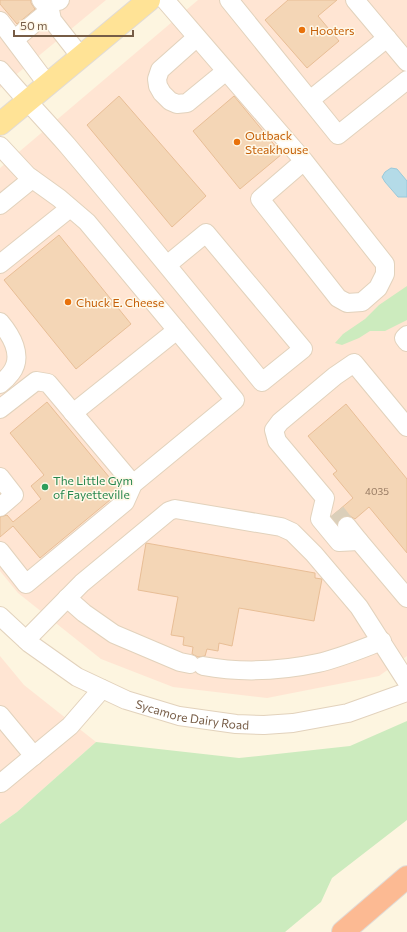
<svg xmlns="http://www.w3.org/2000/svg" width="407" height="932" font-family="Commissioner,sans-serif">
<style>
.commercial{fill:#ffe5d3}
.green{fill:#ccebbe}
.water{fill:#b4dbe8;stroke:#9ac9da}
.building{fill:#f4d6b6;stroke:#e8be96}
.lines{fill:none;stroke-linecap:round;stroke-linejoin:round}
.minor-tunnel{stroke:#dbcfba;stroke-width:18;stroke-dasharray:18 9;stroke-linecap:butt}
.minor-casing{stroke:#e2d2bc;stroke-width:20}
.major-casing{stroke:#e1dbd6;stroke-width:24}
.highway-casing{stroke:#e1dbd6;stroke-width:24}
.minor{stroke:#fff;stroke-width:18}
.major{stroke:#ffe396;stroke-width:22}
.highway{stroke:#fcba93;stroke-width:22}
.food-dot{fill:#e8710a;stroke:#fff8e8;stroke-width:1.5}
.leisure-dot{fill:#2e9e5b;stroke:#fff8e8;stroke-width:1.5}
.labels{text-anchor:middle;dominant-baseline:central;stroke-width:3;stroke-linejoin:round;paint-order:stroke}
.number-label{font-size:10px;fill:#967a62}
.food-label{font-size:12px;fill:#c56008;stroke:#fff8e8;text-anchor:start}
.leisure-label{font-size:12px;fill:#27864d;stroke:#fff8e8;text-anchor:start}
.street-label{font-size:12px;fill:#765c46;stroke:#fff8e8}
</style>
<rect width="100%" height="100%" fill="#fdf5e0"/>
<path class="commercial" d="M0,0H106L0,88Z
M198,0H407V656L379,676L267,698L173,687L101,659L18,593L0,571V168Z
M0,656L24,685L96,742L17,812L0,824Z"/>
<path class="green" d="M407,286V320L385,331H370L359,338L342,345L335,343L343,334L365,319L379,305Z
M407,721V820L332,878L321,902L285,932H0V824L17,812L96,742L239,758L350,746Z"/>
<path class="water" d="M391,168L397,169L407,181V197H398L385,182L382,177L385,172Z"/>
<path class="building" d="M0,0H31V3L35,9L17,24L0,4Z
M288,0H337L318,16L339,41L307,68L265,20Z
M119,96L206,196L172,227L87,125Z
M234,96L282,154L240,189L193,131Z
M59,235L131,324L76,369L4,280Z
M47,402L119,489L116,495L40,558L13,526L0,537V517L7,515L13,522L41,499L31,486L44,475L10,433Z
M346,404L407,479V553L369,507L355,519L350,516H345L340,518L337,522L332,516L353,498L333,474L337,471L308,436Z
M146,543L315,573V578L322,579L314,621L239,608L232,646L219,643L218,651L207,649L205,656L198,657L192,654L193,647L183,645L184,637L171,635L178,597L138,590Z"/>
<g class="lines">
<path class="minor-tunnel" d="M336,512L347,526"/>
<g class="minor-casing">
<g id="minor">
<path d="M41,0L50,10L52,20L81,57"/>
<path d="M165,0L304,161L385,264V274L378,288L362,302L347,303L338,298L260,199L304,161"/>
<path d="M229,0L338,135L407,80"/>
<path d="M355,0L407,62"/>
<path d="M59,1L60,0"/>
<path d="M0,21L48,85"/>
<path d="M196,38L160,70L157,79L158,86L162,93L170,101L177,104L187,103L226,71"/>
<path d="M15,39L50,10"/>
<path d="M0,70C22,96 45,120 67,145C133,223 198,303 262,382L303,349L206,233L167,265"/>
<path d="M310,100L387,38"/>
<path d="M0,146L27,175L59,198L87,222L235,400L133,484L125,502L26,584L0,551"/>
<path d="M0,205L32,179"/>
<path d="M0,264L70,208"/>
<path d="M0,322C11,335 24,356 11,373C8,377 4,381 0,384"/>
<path d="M407,335L404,338L407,342"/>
<path d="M0,409L36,381L48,383L133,484"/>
<path d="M73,413L177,330"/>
<path d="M407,427L354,363L335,376L280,422L274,430L277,441L325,498L320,519L339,542L359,541L407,598"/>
<path d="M0,477L14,495L0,507"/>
<path d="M347,526L359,541"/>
<path d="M67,598L84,613L114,634L180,662L190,664"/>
<path id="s1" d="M0,616L29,643L77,677L126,700L179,716L236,724L264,725L293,723L348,713L407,692"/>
<path d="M26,640L82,583L169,511L175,509L281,527L292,532L314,554L359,607L407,682"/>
<path d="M203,666C241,673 281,671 318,663C340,658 361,649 382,641"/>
<path d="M0,715L34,756"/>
<path d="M0,782L1,783L70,726L102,689"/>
</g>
</g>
<g class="major-casing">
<path id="major" d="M0,124L149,0"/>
</g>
<g class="highway-casing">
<path id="highway" d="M343,932L407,877"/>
</g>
<use href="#minor" class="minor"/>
<use href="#major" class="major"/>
<use href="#highway" class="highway"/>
</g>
<g class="food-dot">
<circle cx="302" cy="30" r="4"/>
<circle cx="237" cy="142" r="4"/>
<circle cx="68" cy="302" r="4"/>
</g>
<circle class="leisure-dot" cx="45" cy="487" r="4"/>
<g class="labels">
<g class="number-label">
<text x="377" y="491">4035</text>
</g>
<g class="food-label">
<text x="310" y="30">Hooters</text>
<text x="245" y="135">Outback<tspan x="245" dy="14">Steakhouse</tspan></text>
<text x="76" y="302">Chuck E. Cheese</text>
</g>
<g class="leisure-label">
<text x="53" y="480">The Little Gym<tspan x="53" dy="14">of Fayetteville</tspan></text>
</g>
<g class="street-label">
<text stroke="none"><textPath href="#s1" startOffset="221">Sycamore Dairy Road</textPath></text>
</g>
</g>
<path d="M14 30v6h119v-6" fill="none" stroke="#765c46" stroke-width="2"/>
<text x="20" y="30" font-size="12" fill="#765c46" stroke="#fff8e8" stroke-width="3" paint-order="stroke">50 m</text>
</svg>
